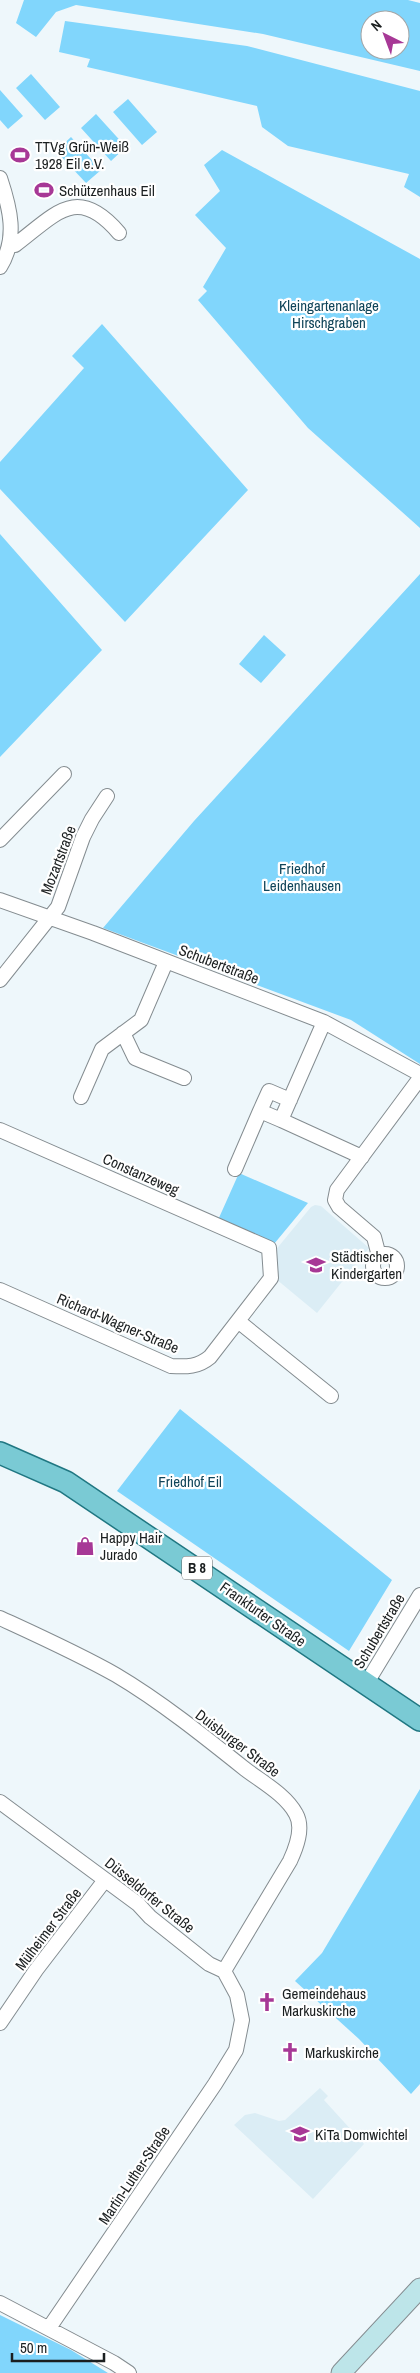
<svg xmlns="http://www.w3.org/2000/svg" width="420" height="2373" font-family="'Archivo Narrow',sans-serif">
<style>
.built{fill:#dbedf5}
.green{fill:#81d6fc;fill-rule:evenodd}
.lines{fill:none;stroke-linecap:round;stroke-linejoin:round}
.street-casing{stroke:#848c90;stroke-width:16}
.secondary-casing{stroke:#848c90;stroke-width:21}
.primary-casing{stroke:#207782;stroke-width:24}
.street{stroke:#fff;stroke-width:14}
.secondary{stroke:#bde5e9;stroke-width:19}
.primary{stroke:#7acad4;stroke-width:21}
.labels{text-anchor:middle;dominant-baseline:central;stroke-width:4.5;stroke-linejoin:round;paint-order:stroke}
.shield{fill:#fff;stroke:#5f6263;stroke-width:1}
.shield-label{font-size:14px;font-weight:bold;fill:#1b1f20}
.poi-label{font-size:15px;fill:#1b1f20;stroke:#fff;text-anchor:start}
.park-label{font-size:15px;fill:#10455a;stroke:#fff}
.street-label{font-size:15px;fill:#1b1f20;stroke:#fff}
</style>
<rect width="100%" height="100%" fill="#eef7fb"/>
<path class="built" d="M315,1205L321,1206L369,1248L317,1313L276,1279L274,1252L311,1207Z
M320,2088L328,2096L324,2100L364,2144L313,2199L234,2125L245,2115L255,2113L279,2121L285,2120Z"/>
<path class="green" d="M24,0H408L420,3V71L263,34L76,5L56,12L36,37L16,23ZM370,20H400V50H370Z
M65,21L247,46L420,91V197L404,187L409,174L288,146L262,127L257,106L87,67L90,59L59,52Z
M31,74L60,107L45,120L16,88Z
M0,90L23,116L8,129L0,120Z
M128,99L157,132L142,145L113,112Z
M96,114L126,147L111,161L81,128Z
M71,137L101,170L86,183L56,151Z
M222,150L420,259V528L308,428L198,300L207,291L203,287L226,248L195,215L220,191L204,165Z
M102,324L248,490L125,622L0,489V462L84,368L72,356Z
M0,534L102,650L0,757Z
M420,574V1064L351,1020L103,928L194,821Z
M264,635L286,655L261,683L239,664Z
M239,1173L308,1203L274,1244L218,1220Z
M180,1409L392,1580L349,1651L117,1491Z
M420,1789V2084L411,2094L359,2039L295,1981L322,1953Z
M0,2315L71,2350L108,2373H0Z"/>
<g class="lines">
<g class="street-casing">
<path id="street" d="M0,178C10,208 18,238 0,267
M10,244L15,245C56,214 77,184 119,233
M0,840L64,774
M0,900L93,933L324,1022L420,1074
M0,980L58,907L83,837L92,819L107,796
M123,1033L135,1058L184,1078
M81,1097L102,1049L141,1020L166,962
M260,1111L269,1091L290,1100
M281,1120L362,1157
M0,1130L269,1248L271,1278L210,1357C198,1367 187,1367 171,1366L0,1290
M235,1169L260,1111L281,1120L324,1022
M373 1266a12 12 0 1 1 24 0a12 12 0 1 1-24 0Z
M379,1256L374,1237L339,1207L335,1200L337,1190L420,1078
M238,1321L331,1396
M0,1618C39,1636 79,1654 116,1675C160,1701 205,1737 245,1769C262,1782 286,1795 296,1814C304,1828 296,1848 290,1861L224,1971
M366,1684L420,1595
M0,1802L138,1904L150,1917L209,1964L224,1971L237,1995L242,2020L236,2050L215,2084L49,2328
M0,2023L36,1970L105,1880
M0,2303L114,2363L129,2373"/>
</g>
<g class="secondary-casing">
<path id="secondary" d="M341,2373L420,2288"/>
</g>
<g class="primary-casing">
<path id="primary" d="M0,1453L66,1482L420,1720"/>
</g>
<use href="#street" class="street"/>
<use href="#secondary" class="secondary"/>
<use href="#primary" class="primary"/>
</g>
<defs>
<g id="stadium-bare" transform="scale(1.5)"><path d="M0-5a6.5 5 0 1 0 0 10a6.5 5 0 1 0 0-10ZM-3.5-1.8h7v3.6h-7Z" fill="#a73896" stroke="#fff" stroke-width="2.5" paint-order="stroke"/></g>
<g id="school-bare" transform="scale(1.5)"><path d="M0-5L7-2L0 1L-7-2ZM-4 1L0 2.5L4 1V4Q0 6-4 4Z" fill="#a73896" stroke="#fff" stroke-width="2.5" paint-order="stroke"/></g>
<g id="shop-bare" transform="scale(1.5)"><path d="M-5-2.5h2.3a2.7 3.5 0 0 1 5.4 0H5L5.5 6h-11ZM-1.5-2.5h3a1.5 2.3 0 0 0-3 0Z" fill="#a73896" stroke="#fff" stroke-width="2.5" paint-order="stroke"/></g>
<g id="church-bare" transform="scale(1.5)"><path d="M-1.2-6h2.4v3.5h3.3v2.4h-3.3V6h-2.4V-.1h-3.3v-2.4h3.3Z" fill="#a73896" stroke="#fff" stroke-width="2.5" paint-order="stroke"/></g>
</defs>
<g fill-rule="evenodd">
<use href="#stadium-bare" x="20" y="155"/>
<use href="#stadium-bare" x="44" y="190"/>
<use href="#school-bare" x="316" y="1265"/>
<use href="#shop-bare" x="85" y="1546"/>
<use href="#church-bare" x="267" y="2002"/>
<use href="#church-bare" x="290" y="2052"/>
<use href="#school-bare" x="300" y="2134"/>
</g>
<g class="labels">
<rect class="shield" x="182" y="1556.5" width="30" height="23" rx="4"/>
<g class="shield-label">
<text x="197" y="1568">B 8</text>
</g>
<g class="poi-label">
<text x="35" y="146">TTVg Grün-Weiß<tspan x="35" dy="17">1928 Eil e.V.</tspan></text>
<text x="59" y="190">Schützenhaus Eil</text>
<text x="331" y="1256">Städtischer<tspan x="331" dy="17">Kindergarten</tspan></text>
<text x="100" y="1537">Happy Hair<tspan x="100" dy="17">Jurado</tspan></text>
<text x="282" y="1993">Gemeindehaus<tspan x="282" dy="17">Markuskirche</tspan></text>
<text x="305" y="2052">Markuskirche</text>
<text x="315" y="2134">KiTa Domwichtel</text>
</g>
<g class="park-label">
<text x="329" y="305">Kleingartenanlage<tspan x="329" dy="17">Hirschgraben</tspan></text>
<text x="302" y="868">Friedhof<tspan x="302" dy="17">Leidenhausen</tspan></text>
<text x="190" y="1481">Friedhof Eil</text>
</g>
<g class="street-label">
<text transform="translate(58 860) rotate(-69)">Mozartstraße</text>
<text transform="translate(219 964) rotate(21)">Schubertstraße</text>
<text transform="translate(141 1174) rotate(24)">Constanzeweg</text>
<text transform="translate(118 1323) rotate(23)">Richard-Wagner-Straße</text>
<text transform="translate(263 1614) rotate(35)">Frankfurter Straße</text>
<text transform="translate(379 1631) rotate(-59)">Schubertstraße</text>
<text transform="translate(238 1743) rotate(37)">Duisburger Straße</text>
<text transform="translate(150 1895) rotate(39)">Düsseldorfer Straße</text>
<text transform="translate(48 1929) rotate(-53)">Mülheimer Straße</text>
<text transform="translate(134 2175) rotate(-56)">Martin-Luther-Straße</text>
</g>
</g>
<g transform="translate(385 35) rotate(318)"><circle r="24" fill="#ffffff" stroke="#a4a5a6"/>
<path d="M0-4L9 19L0 12L-9 19Z" fill="#a73896"/>
<text y="-8" font-size="14" font-weight="bold" text-anchor="middle" fill="#1b1f20">N</text>
</g>
<path d="M12 2353v8h92v-8" fill="none" stroke="#1b1f20" stroke-width="2.5"/>
<text x="20" y="2353" font-size="15" fill="#1b1f20" stroke="#ffffff" stroke-width="4" paint-order="stroke">50 m</text>
</svg>
